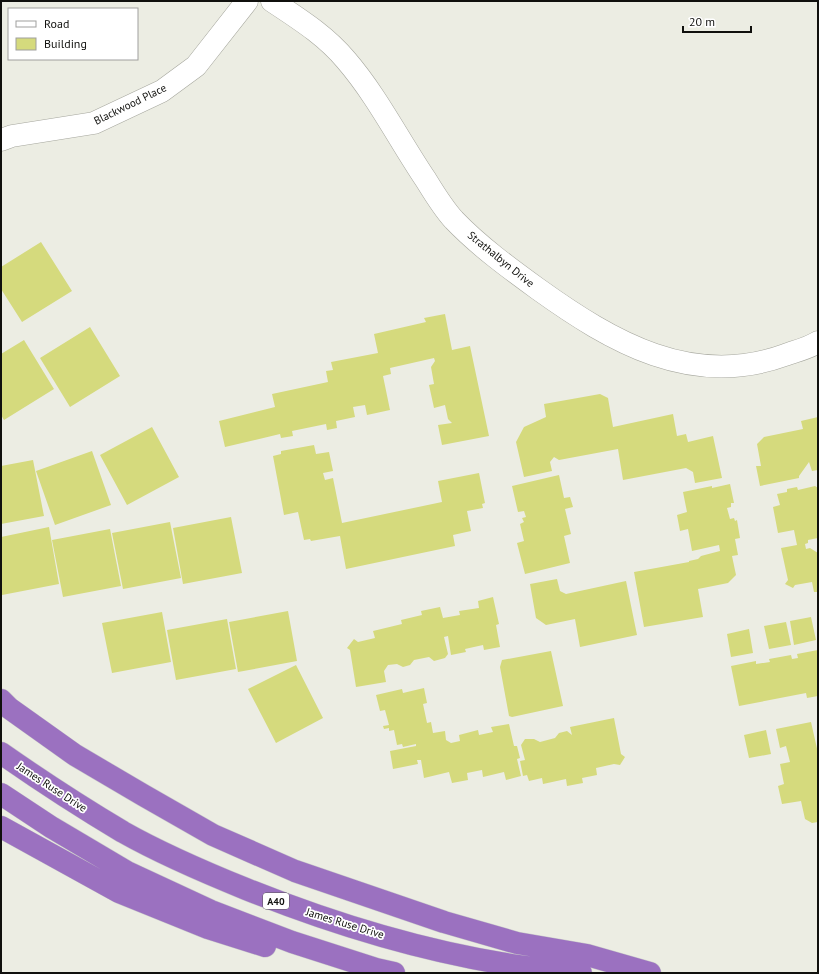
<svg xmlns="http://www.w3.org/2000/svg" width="819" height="974" font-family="'PT Sans',sans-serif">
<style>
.building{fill:#d5da7d}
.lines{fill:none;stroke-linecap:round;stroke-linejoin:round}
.street-casing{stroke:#a5a69d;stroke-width:23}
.highway-casing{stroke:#cacaca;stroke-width:23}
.street{stroke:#fff;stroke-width:22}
.highway{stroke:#9b71c0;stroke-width:22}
.labels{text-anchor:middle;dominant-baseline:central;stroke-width:3.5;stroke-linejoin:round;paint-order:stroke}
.shield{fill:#fff;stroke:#585856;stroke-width:1}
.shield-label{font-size:10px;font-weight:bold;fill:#10100d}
.street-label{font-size:11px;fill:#10100d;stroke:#fff}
</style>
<rect width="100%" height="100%" fill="#ecede3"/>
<path class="building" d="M41,242L72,291L22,322L1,289V267Z
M445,314L452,350L470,346L489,436L442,445L438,425L452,423L448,419L445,405L434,408L429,385L434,384L431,367L435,361L434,358L390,368L391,374L383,376L390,410L367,415L365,405L353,407L355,417L336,421L337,428L327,430L326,424L292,431L293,436L281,438L280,434L225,447L219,421L275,407L272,394L328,382L326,371L333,370L331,362L378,353L374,334L426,322L424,318Z
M90,327L120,376L70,407L40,358Z
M24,340L54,389L4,420L1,415V354Z
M600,394L608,398L613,427L673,414L677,436L686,434L688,442L713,436L722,478L695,483L693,472L686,468L623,480L618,449L559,460L554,457L550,462L552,471L524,477L516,442L524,427L546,417L544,404Z
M818,417V470L812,471L809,462L799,476V478L760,486L756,466H761L757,444L764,437L803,429L801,421Z
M152,427L179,477L127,505L100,455Z
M314,445L316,454L329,452L333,471L323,473L325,480L333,478L342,523L442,502L438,481L479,473L485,503L482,504L483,508L467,511L471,531L453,535L455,546L346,569L340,536L311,541L310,539L304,540L298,512L284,515L273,456L281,454V451Z
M92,451L111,505L55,525L36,471Z
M33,460L44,516L1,524V466Z
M559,475L564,498L570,497L573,507L565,509L571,534L564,536L570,563L525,574L517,543L524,541L520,524L524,522L522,518L526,517L524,511L518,512L512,486Z
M730,484L734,503H731V507L727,508L730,519L734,518L735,521L737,520L740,538L735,539L738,555L732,556L736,575L728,583L698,589L703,617L644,627L634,572L689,562V561L698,559L701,556L720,551L719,545L692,551L688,529L680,531L677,515L687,512L683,492L712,486V488Z
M815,486L818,488V538L808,540V543L805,544L806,549L810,548L818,553V592H814L812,582L795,585L793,588L785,584L788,580L781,548L797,545L794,530L778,533L773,507L780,505L777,494L787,492V489L797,487L798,490Z
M231,517L242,573L183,584L173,528Z
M170,522L181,578L123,589L112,533Z
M49,527L59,584L2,595L1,537Z
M110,529L121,586L63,597L52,540Z
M557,579L560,591L566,594L626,581L637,635L580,647L575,619L546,625L536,618L530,584Z
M493,597L499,624L496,625L500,647L484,650L483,645L465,649L466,652L451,655L448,636L444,637L448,654L445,658L434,661L429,657L414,660L410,665L403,667L397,664L388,665L384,671L386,682L356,687L350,650L347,648L354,639L358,642L375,638L373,631L402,624L401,620L422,615L421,611L440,607L443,618L460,615L459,611L479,608L478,601Z
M288,611L297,661L238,672L229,622Z
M162,612L171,662L112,673L102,623Z
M811,617L816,640L794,645L790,621Z
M227,619L236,669L176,680L167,630Z
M786,622L791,645L769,649L764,626Z
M749,629L753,653L731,657L727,634Z
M818,650V696L807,698L806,693L739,706L731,666L756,661V664L770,662L769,659L791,655L792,659L798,658L797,654Z
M551,651L563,706L512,717L509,716L500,667L502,660Z
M296,665L323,718L276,743L248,689Z
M424,688L427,703L423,704L427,723L431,722L433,733L445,731L446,740L451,743L460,741L459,735L478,730L479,735L493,732L491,727L509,724L514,746H517L520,758L517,759L521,776L506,780L504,772L483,777L482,770L467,773L468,780L452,783L449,772L424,778L421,760H417L418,764L393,769L390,751L416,746V744L403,747L402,744L397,745L394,730L389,731V728L384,729L383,726L389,725L385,710L380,711L376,695L402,689L403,693Z
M614,718L621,754L625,757L620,765L614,764L596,768L597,775L582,778L583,783L567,786L566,779L543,784L542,778L529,781L527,775L523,776L520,761L525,760L521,745L525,739H534L540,742L555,738L559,733L567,731L572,735L570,727Z
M811,722L818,753V822L812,823L805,819L801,801L782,804L778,786L784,784L780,764L790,762L786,746L780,748L776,729Z
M766,730L771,754L749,758L744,735Z"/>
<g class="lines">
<g class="street-casing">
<path id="street" d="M272,1C299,19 325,35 346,60C377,96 399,140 426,180C434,193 443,208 454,220C479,246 509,268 538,289C612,342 692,389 785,355C796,351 809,348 818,342
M1,140L12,136L94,123L162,91L196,66L247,1"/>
</g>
<g class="highway-casing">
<path id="highway" d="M1,700L9,708L75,755L143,795L213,835L295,871L444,922L517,943L587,955L650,973
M1,753C41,781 81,807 123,832C162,854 204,872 246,889C333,924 425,952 518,966C539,969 560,971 581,973
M1,794L51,827L127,872L211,911L292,942L376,969L394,973
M1,827L119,892L208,928L265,946"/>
</g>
<use href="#street" class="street"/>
<use href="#highway" class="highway"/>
</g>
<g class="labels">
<rect class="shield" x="263" y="893" width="26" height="16" rx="3"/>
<g class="shield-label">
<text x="276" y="901">A40</text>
</g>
<g class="street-label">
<text transform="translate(130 104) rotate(-26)">Blackwood Place</text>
<text transform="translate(501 259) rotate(39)">Strathalbyn Drive</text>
<text transform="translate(52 787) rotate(33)">James Ruse Drive</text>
<text transform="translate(345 923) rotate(17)">James Ruse Drive</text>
</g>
</g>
<rect width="819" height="974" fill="none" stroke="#10100d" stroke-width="4"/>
<rect x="8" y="8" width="130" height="52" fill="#ffffff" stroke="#9f9f9e"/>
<rect x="16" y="21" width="20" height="6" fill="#ffffff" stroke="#9f9f9e"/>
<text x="44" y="28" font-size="12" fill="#10100d">Road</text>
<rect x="16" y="38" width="20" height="12" fill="#d5da7d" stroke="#9f9f9e"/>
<text x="44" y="48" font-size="12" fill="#10100d">Building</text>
<path d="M683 26v6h68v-6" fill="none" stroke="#10100d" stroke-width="2"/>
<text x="689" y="26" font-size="12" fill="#10100d" stroke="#ffffff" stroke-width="3" paint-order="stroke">20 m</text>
</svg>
